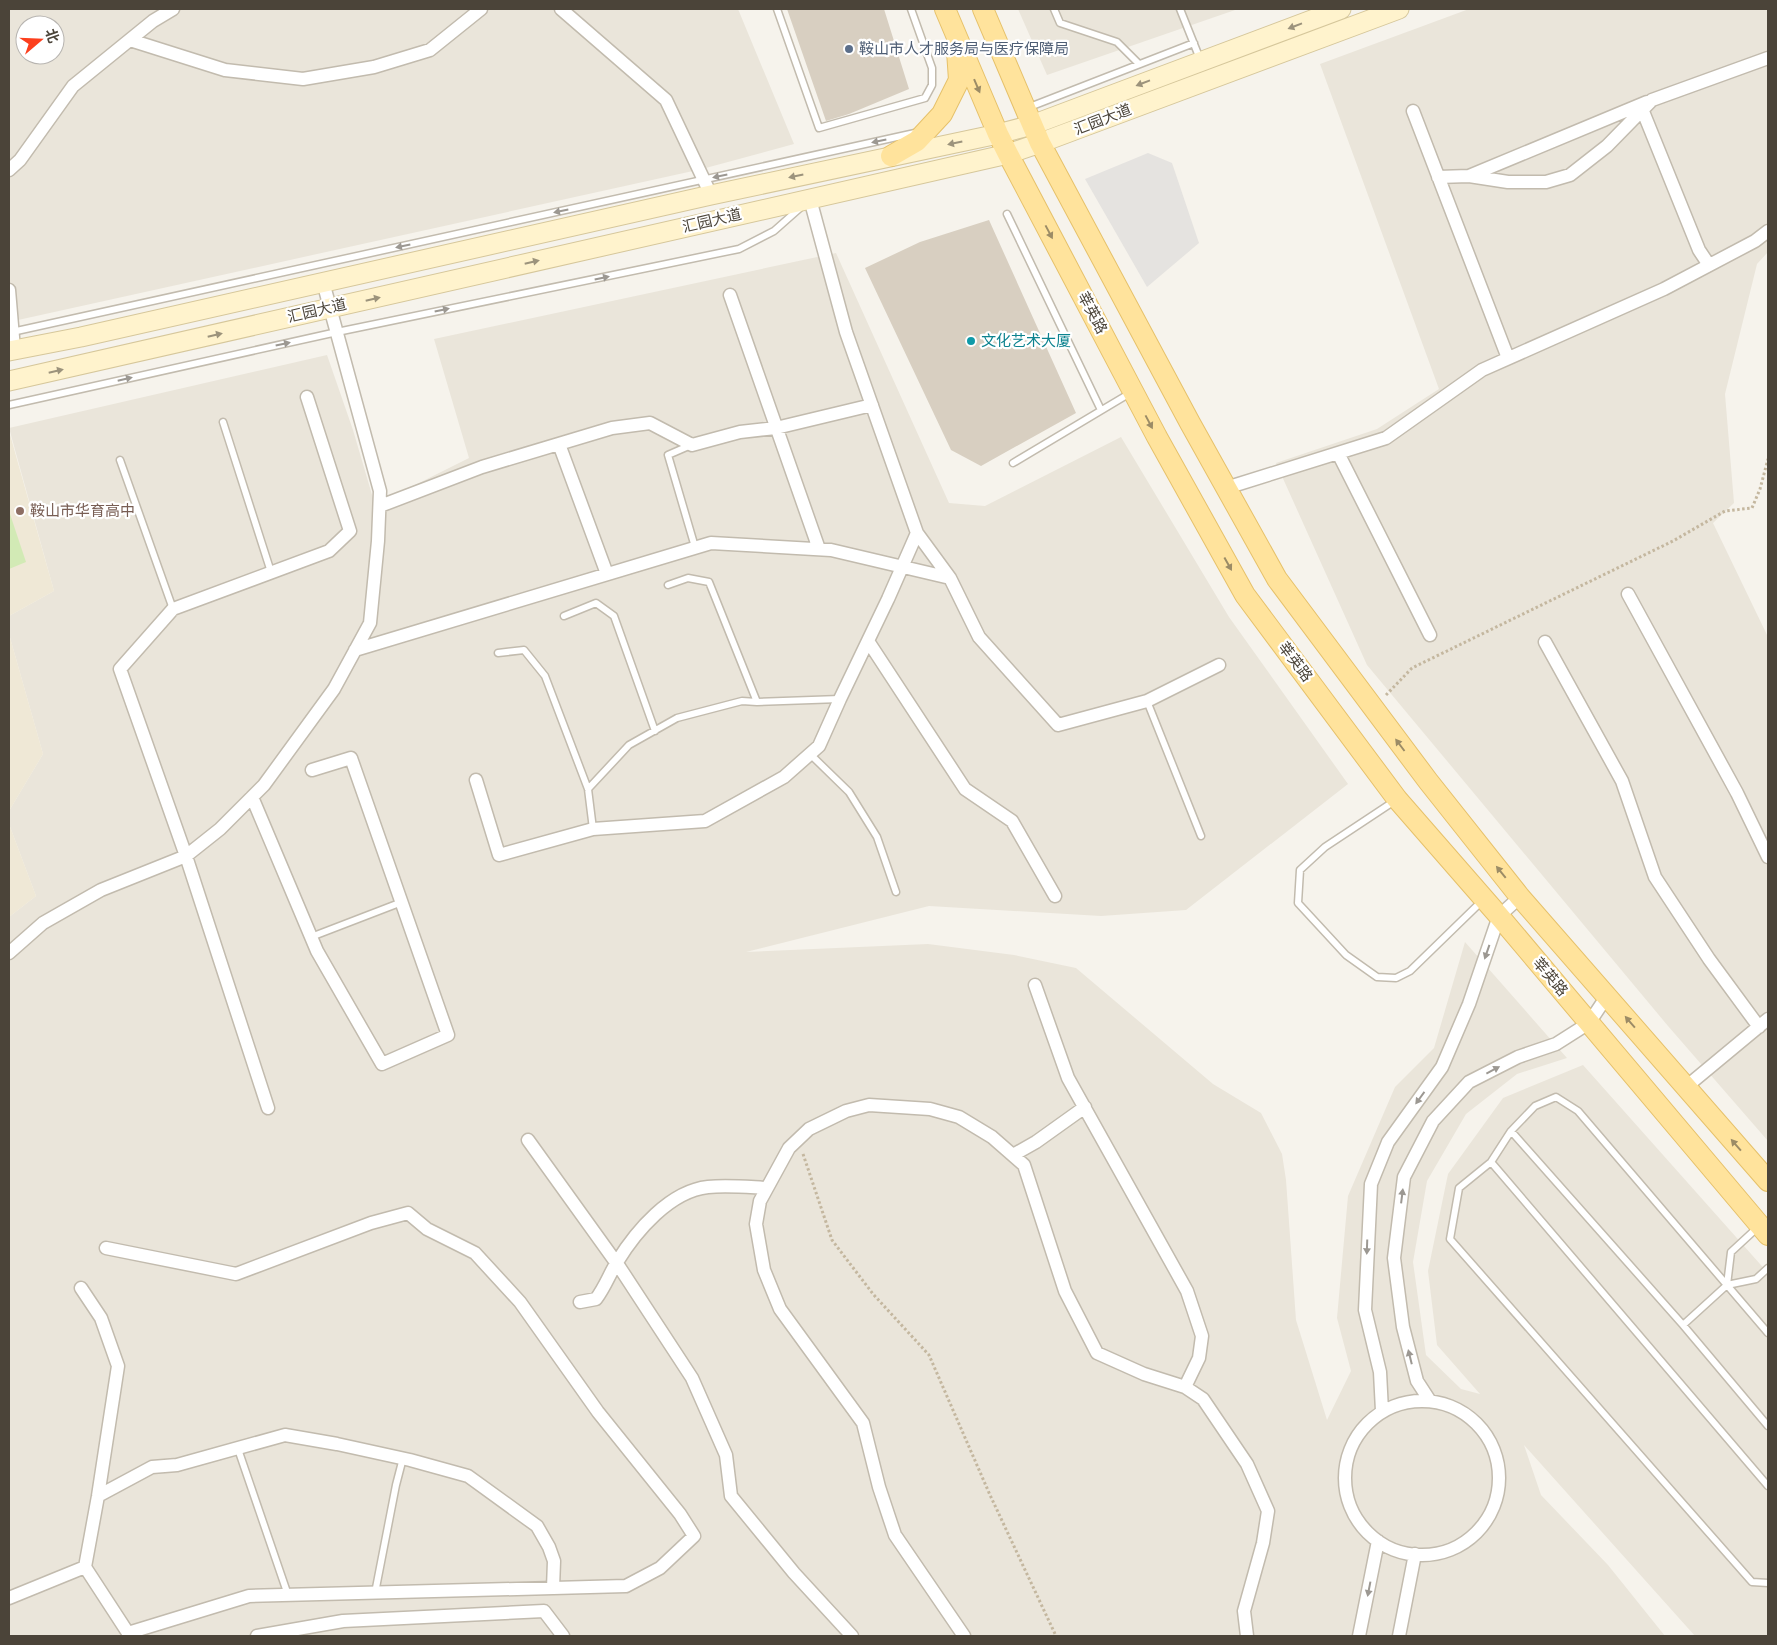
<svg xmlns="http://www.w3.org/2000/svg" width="1777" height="1645" font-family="'Sofia Sans Condensed','Noto Sans SC',sans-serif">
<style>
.residential{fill:#eae5da;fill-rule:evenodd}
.education{fill:#efe8d6}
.green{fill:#d2eab5}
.parking{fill:#e5e3e0}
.building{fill:#d8cfc1}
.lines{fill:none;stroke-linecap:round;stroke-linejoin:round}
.service-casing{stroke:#c2bbae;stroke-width:9}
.minor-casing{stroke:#c2bbae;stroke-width:15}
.secondary-casing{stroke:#d6c79b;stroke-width:21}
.primary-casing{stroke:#e6c16a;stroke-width:22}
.path{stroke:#c4b79f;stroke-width:3;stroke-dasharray:2.5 2.5;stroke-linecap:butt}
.service{stroke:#fff;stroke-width:6}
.minor{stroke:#fff;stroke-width:12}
.secondary{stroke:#fff3cd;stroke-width:19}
.primary{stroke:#ffe39c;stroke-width:20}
.oneway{fill:#9c937c}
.oneway2{fill:#9c8c66}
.oneway3{fill:#9c9892}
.service-dot{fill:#5c6f8a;stroke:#fff;stroke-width:2}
.culture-dot{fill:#0f9aa8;stroke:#fff;stroke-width:2}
.education-dot{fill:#8d6e63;stroke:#fff;stroke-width:2}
.labels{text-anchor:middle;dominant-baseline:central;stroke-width:4.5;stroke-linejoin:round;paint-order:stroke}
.service-label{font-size:15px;fill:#4e5e75;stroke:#fff;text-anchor:start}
.street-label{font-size:15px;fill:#4b4439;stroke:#fff}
.culture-label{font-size:15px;fill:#0d838f;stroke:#fff;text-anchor:start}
.education-label{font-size:15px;fill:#785e54;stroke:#fff;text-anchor:start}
</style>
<rect width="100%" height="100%" fill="#f6f3ec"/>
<path class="residential" d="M9,9H738L794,144L702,169L9,322ZM25,25H55V55H25Z
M1018,9H1238L1047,75Z
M1469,9H1768V252L1757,264L1725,394L1734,503L1713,523L1768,637V1141L1668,1026L1367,665L1276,463L1377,429L1439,389L1320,64Z
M836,253L949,503L985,506L1121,437L1229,617L1348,784L1186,910L1101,916L929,906L746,952L928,944L1014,955L1076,968L1213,1084L1261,1113L1282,1154L1286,1180L1296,1320L1327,1420L1351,1371L1337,1318L1348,1196L1395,1087L1434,1048L1465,942L1567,1058L1517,1074L1466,1114L1427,1181L1413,1262L1426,1355L1461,1389L1480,1394L1437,1345L1428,1271L1448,1174L1503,1098L1583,1065L1768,1273V1636H1695L1524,1445L1541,1495L1608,1565L1665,1636H9V917L36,896L9,824V811L43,754L9,634V616L54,591L9,428L327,355L353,430L375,505L469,458L434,339Z"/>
<path class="education" d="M9,431L54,591L9,616Z
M9,634L43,754L9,811Z
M9,824L36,896L9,917Z"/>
<path class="green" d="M9,511L26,562L9,569Z"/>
<path class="parking" d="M1148,153L1172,163L1199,243L1147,287L1085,179Z"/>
<path class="building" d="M787,9H884L909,89L849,114L826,121Z
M989,220L1076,413L981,466L951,450L865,268L920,242Z"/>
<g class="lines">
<g class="service-casing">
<path id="service" d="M777,9L819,128L925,98L932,85V68L911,9
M1054,9L1060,23L1117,42L1139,64
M1180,9L1200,59
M1027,108L1194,43
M1007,214L1101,410
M12,332L915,133
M9,405L337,332L739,249L774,231L800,208
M223,422L271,572
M691,445L668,455L695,547
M120,460L173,609
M1013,463L1132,392
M668,585L688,578L709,582L757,702
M564,616L596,603L614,616L655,731
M498,653L524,650L545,676L588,789L593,829
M1147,701L1201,836
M810,754L849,792L877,837L896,892
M588,789L629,745L677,718L742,701L757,702L840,699
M1396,800L1325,847L1300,870L1298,903L1346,955L1377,977L1396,978L1410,971L1483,900
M311,937L402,902
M1511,1131L1683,1325L1768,1426
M1491,1162L1768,1486
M1727,1285L1731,1252L1757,1228
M1683,1325L1727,1285L1756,1279L1768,1268
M1768,1333L1578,1111L1556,1097L1535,1106L1511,1131L1491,1162L1459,1188L1450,1239L1752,1582L1768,1583
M238,1449L288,1595
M375,1593L396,1485L403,1458"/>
</g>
<g class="minor-casing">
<path id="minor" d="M561,9L666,100L711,195
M130,40L225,70L303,79L374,67L430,50L481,9
M1642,109L1699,250L1709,265
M1413,111L1508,358
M9,170L20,160L73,86L153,21L173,9
M1469,176L1647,102
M1438,177L1469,176L1508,182H1546L1570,175L1607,146L1652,100L1768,58
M810,199L846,332L917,533L950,578L979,637L1058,725L1147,701L1219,665
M9,290L14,349
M730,295L819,549
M559,444L607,574
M1338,453L1430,635
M1226,488L1386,438L1482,370L1664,289L1755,241L1768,231
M380,506L482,467L612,428L650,423L692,445L740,432L776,428L872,405
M1628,594L1737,793L1768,857
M868,641L965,789L1012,821L1055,896
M1545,642L1622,781L1655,877L1709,959L1759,1027
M355,650L711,543L831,550L950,578
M476,780L499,855L593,829L705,821L784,777L819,746L840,699L888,599L917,533
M252,797L317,951L382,1064L448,1035L351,758L312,770
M9,953L43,923L101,890L186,856L220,829L264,785L334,689L370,623L378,541L380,491L323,282
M1035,985L1068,1078L1187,1291L1202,1336L1199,1358L1185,1387
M1686,1087L1768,1019
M268,1108L186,856L120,669L173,609L329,551L350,531L307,397
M528,1140L620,1268L692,1378L726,1455L731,1496L794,1573L852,1636
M1013,1155L1036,1142L1085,1107
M106,1248L236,1274L371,1223L408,1213L427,1229L475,1253L520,1302L598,1412L680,1514L694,1536L660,1568L626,1586L249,1596L128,1633
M580,1302L596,1299C605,1287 609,1275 617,1262C636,1231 670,1191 708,1187C727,1185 747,1187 766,1188
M1430,1401L1417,1381L1403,1327L1394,1258L1404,1177L1433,1121L1469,1082L1518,1057L1556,1044L1589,1023L1607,996
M1345 1478a77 77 0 1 1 154 0a77 77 0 1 1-154 0Z
M1382,1411L1380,1372L1365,1310L1371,1184L1388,1142L1442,1067L1469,1004L1499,916L1520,897
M98,1496L152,1467L177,1465L285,1435L337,1444L410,1460L468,1476L537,1526L549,1547L554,1561L553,1588
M85,1567L128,1633V1636
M9,1598L85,1567L98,1496L118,1366L101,1318L81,1288
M257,1636L343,1621L544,1611L563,1636
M964,1636L895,1535L879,1487L863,1423L780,1309L764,1270L756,1224L760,1201L789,1148L809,1129L846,1111L869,1105L930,1109L959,1117L992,1137L1024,1165L1065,1291L1097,1353L1144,1374L1185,1387L1203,1399L1247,1464L1268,1511L1263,1543L1244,1611L1247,1636
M1359,1636L1378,1541
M1399,1636L1415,1554"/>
</g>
<g class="secondary-casing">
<path id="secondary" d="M9,351L81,337L711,195L998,134L1032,125L1341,9
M9,381L1008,154L1040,143L1399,9"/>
</g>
<g class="primary-casing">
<path id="primary" d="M945,9L998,134L1008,154L1157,437L1245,595L1397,799L1499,916L1768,1235
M983,9L1040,143L1190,423L1277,579L1428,781L1520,897L1768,1181
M891,156L917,141L942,114L959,80L957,51"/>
</g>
<path class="path" d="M1386,695L1412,668L1673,541L1725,511L1752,508L1760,489L1768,459
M803,1154L832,1240L873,1294L929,1355L990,1495L1056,1636"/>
<use href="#service" class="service"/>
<use href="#minor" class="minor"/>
<use href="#secondary" class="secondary"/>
<use href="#primary" class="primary"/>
</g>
<defs><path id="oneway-solid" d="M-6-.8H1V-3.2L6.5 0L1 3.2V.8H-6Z" transform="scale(1.25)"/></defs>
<g class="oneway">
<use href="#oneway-solid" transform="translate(1295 26) rotate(159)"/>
<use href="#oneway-solid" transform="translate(1143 83) rotate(159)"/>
<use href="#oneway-solid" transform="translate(955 143) rotate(168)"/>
<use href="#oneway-solid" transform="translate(796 176) rotate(168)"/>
<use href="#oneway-solid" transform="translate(532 262) rotate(-13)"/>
<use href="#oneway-solid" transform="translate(373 299) rotate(-13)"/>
<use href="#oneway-solid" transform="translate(215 335) rotate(-13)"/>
<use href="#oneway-solid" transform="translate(56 371) rotate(-13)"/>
</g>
<g class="oneway2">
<use href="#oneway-solid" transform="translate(977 86) rotate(67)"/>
<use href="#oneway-solid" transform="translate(1049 232) rotate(62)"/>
<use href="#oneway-solid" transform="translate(1149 422) rotate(62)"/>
<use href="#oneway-solid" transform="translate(1228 564) rotate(61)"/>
<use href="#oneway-solid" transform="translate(1400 745) rotate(-127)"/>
<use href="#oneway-solid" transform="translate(1501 872) rotate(-129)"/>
<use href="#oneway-solid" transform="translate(1630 1022) rotate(-131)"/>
<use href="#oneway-solid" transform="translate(1736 1145) rotate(-131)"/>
</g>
<g class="oneway3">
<use href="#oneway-solid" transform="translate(879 141) rotate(168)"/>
<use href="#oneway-solid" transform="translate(720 176) rotate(168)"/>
<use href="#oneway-solid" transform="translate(561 211) rotate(168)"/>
<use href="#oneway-solid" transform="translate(403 246) rotate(168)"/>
<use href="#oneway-solid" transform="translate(602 278) rotate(-12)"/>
<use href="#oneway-solid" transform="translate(442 310) rotate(-12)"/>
<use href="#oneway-solid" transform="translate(283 344) rotate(-12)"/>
<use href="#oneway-solid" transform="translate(125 379) rotate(-13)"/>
<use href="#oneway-solid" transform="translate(1487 952) rotate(109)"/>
<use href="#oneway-solid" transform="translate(1493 1070) rotate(-28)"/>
<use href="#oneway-solid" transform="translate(1420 1098) rotate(126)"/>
<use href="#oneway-solid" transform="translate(1402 1196) rotate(-83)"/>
<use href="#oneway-solid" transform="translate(1367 1247) rotate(92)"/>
<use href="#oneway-solid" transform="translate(1410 1357) rotate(-104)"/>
<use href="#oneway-solid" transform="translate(1369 1589) rotate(101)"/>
</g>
<circle class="service-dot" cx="849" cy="49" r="5"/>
<circle class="culture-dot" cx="971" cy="341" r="5"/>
<circle class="education-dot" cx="20" cy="511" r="5"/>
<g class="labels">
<g class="service-label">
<text x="859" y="49">鞍山市人才服务局与医疗保障局</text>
</g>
<g class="street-label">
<text transform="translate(1103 120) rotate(-21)">汇园大道</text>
<text transform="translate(712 221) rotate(-13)">汇园大道</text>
<text transform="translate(317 311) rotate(-13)">汇园大道</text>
<text transform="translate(1092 313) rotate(62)">莘英路</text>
<text transform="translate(1295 662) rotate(53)">莘英路</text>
<text transform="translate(1550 977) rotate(50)">莘英路</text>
</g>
<g class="culture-label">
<text x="981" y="341">文化艺术大厦</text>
</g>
<g class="education-label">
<text x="30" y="511">鞍山市华育高中</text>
</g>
</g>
<rect width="1777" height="1645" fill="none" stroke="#4b4439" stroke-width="20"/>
<g transform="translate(40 40) rotate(71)"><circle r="24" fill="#ffffff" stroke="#b7b4b0"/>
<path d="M0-4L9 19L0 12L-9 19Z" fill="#fc3f1d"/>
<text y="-8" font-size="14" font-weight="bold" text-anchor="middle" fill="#4b4439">北</text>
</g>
</svg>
